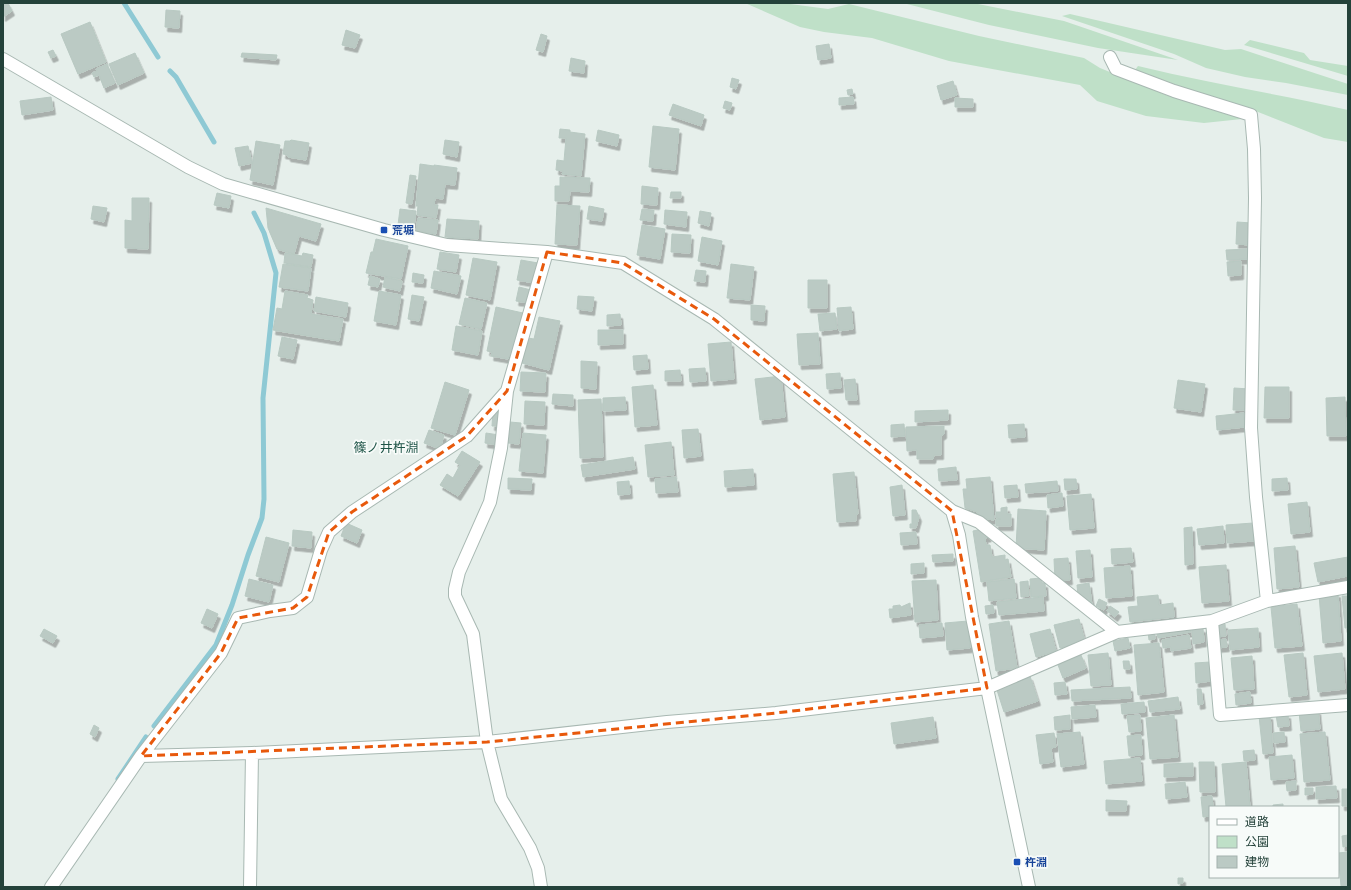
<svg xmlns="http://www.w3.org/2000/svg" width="1351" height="890" font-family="'IBM Plex Sans','Noto Sans JP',sans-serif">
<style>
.green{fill:#bfe0c8}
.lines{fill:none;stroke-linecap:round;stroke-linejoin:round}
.stream{stroke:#8ec9d4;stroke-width:5}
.building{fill:#bbcac4;stroke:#b8c9c2;filter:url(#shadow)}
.minor-casing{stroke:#a8b8b2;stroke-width:14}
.minor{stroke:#fff;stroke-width:12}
.marked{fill:none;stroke:#e8590c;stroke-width:3;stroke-dasharray:8 5;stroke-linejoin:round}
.transit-dot{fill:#1a4fb4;stroke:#f7fbf9;stroke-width:1.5}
.labels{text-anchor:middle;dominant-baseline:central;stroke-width:3.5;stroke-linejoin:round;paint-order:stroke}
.transit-label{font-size:11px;font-weight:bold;fill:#164399;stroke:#f7fbf9;text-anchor:start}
.quarter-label{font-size:13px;fill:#1f5548;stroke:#f7fbf9}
</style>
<defs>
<filter id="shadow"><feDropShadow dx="2.5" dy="4.5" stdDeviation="0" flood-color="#0004"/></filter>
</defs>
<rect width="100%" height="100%" fill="#e6efeb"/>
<path class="green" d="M745,3H783L828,9L849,4L979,36L1084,58L1100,68L1166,95L1242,119L1204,123L1146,116L1097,101L1080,85L949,61L872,38L824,32L800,27Z
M903,3H973L1064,21L1178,60L1098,48L989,25Z
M1070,14L1225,50L1241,49L1348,84V95L1286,83L1245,77L1206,68L1174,54L1062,16Z
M1250,40L1304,53L1310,60L1348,66V76L1244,45Z
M1138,66C1207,83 1278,94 1348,110V142L1324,138L1248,108L1185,88L1135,70Z"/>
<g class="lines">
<path class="stream" d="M124,3L158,57
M170,71L176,77L214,142
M154,726L216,645L232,605L248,555L262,518L264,499L263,398L276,273L264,233L254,213
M118,779L146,737"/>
</g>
<path class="building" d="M3,3H8L12,11L3,17Z
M166,10L180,11L179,28L165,27Z
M90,22L106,62L78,74L61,34Z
M346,30L360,35L355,48L342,45Z
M541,34L547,36L543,52L536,50Z
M829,44L831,58L818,60L816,46Z
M53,50L56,56L51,58L48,52Z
M135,53L144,73L118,85L109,64Z
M242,53L277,55L276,60L241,57Z
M571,58L585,61L584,73L569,71Z
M107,64L115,83L104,88L99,75L94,77L92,73L97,71L96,69Z
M732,78L739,80L736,89L730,87Z
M953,81L957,95L941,100L937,86Z
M852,89L853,94L848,95L847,90Z
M51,97L53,110L22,115L20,101Z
M853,97L854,104L839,105V98Z
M955,98L973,99V107H955Z
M725,101L732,103L730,110L723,108Z
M673,104L704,115L701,126L669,115Z
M653,126L679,129L675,170L649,167Z
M560,129L570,130V132L585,134L581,176L562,174L563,171L556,170L557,160L564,161L566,138H559Z
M598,130L619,135L617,146L596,141Z
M291,140L309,143L306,160L288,157V155L283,154L285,141H290Z
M445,140L459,142L457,157L443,154Z
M256,141L280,145L273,185L250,180Z
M248,146L252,163L239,166L235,148Z
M420,164L434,166V165L457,168L455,185L445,184L443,199L435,198L434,205H438L436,218L417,215L418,206H416Z
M410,175L416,176L412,204L406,203Z
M560,177L590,178L589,192L570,191L569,201H555V186H560Z
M642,186L658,188L657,205L641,204Z
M671,192H681V198H670Z
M217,193L231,196L229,208L214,205Z
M132,198H149L148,249L125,248V220L132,221Z
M557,205L580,206L577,245L555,244Z
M93,206L107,208L104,222L91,219Z
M589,206L604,209L602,221L587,219Z
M266,208L321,224L316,241L299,236L294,254L277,249L268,228Z
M400,209L416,211L414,227L398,225Z
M642,209L654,210L653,221L640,220Z
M665,210L687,212L686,227L664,224Z
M700,211L711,213L709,226L698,223Z
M418,218L438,220L436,234L416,231Z
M447,219L479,221L478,239L445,237Z
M1237,222L1252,223L1251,245L1236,244Z
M642,225L665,229L660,259L637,255Z
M672,234L691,235L690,253L671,252Z
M702,237L722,241L718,265L698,261Z
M376,239L408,246L401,279L366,273L371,252H373Z
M1250,249L1251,259L1227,260L1226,250Z
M440,252L459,255L456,272L437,269Z
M285,253L302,256L303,253L313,255L311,267L284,263Z
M473,258L497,262L490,300L466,295Z
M521,260L538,263L534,283L517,280Z
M1241,261V275L1228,276L1227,262Z
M283,264L311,268L308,291L279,287Z
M731,264L754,267L750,300L727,298Z
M696,270L706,271L705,282L694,281Z
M434,271L461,276L457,294L431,288Z
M413,273L424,275L423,283L412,282Z
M370,276L380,279L378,287L368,285Z
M385,277L402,281L400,291L383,287Z
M808,280H827V308H808Z
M519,287L531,290L529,303L516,301Z
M285,291L308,295L307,298L313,300L311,314L343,319L339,341L273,330L277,308L282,309Z
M379,291L401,295L396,325L374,321Z
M412,295L424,297L419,321L408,319Z
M578,296L594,297L592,311L577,309Z
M316,297L348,303L346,317L314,311Z
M465,298L487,303L481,329L459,324Z
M751,305L765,306L764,321L751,320Z
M496,307L523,313L514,356H509L508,359L491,356L492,352L487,351Z
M851,307L853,329L839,331L837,308Z
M835,313L837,329L820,331L818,314Z
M620,314L621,325L607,326V315Z
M539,317L560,321L549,370L522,363L528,338L534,339Z
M456,326L482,331L478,355L452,350Z
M598,330H623V344L598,345Z
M818,333L820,364L799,365L797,334Z
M282,337L297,340L293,359L278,356Z
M731,342L734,379L711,381L708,344Z
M647,355L648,369L634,370L633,356Z
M581,361L597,362L596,389L581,388Z
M705,368L706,381L690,382L689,369Z
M680,370L681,381H665V371Z
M521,372L546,373L545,392L520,391Z
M840,373L841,388L827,389L826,374Z
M781,376L785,417L760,420L755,379Z
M855,379L857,400H846L844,380Z
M1178,380L1205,384L1201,412L1174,408Z
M445,382L469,390L455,435L431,428Z
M653,385L657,425L635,427L632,387Z
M1265,387H1289V418H1264Z
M1234,388L1250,389V410H1233Z
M553,394L573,395V406L552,404Z
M625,397L626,410L603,411V398Z
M1345,397L1346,436H1327L1326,398Z
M601,399L603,457L580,458L578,400Z
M525,401L545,402L544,425L524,424Z
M493,410L501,411L500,426H492Z
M948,410V420L915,422V411Z
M1244,413L1245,427L1217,430L1216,416Z
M510,422L521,423L519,444L508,443Z
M904,424L905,436L891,437V425Z
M1024,424L1025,437L1009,438L1008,425Z
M944,426V434L941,436V455H934L933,459H917V450L907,451L906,427Z
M698,429L701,456L684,458L682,430Z
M429,430L444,435L440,449L424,443Z
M486,433L499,435L497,445L485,443Z
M523,433L546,435L543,473L519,471Z
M671,442L674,475L648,477L645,445Z
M462,451L480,462L458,496L440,485L447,474L453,478L460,465L455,462Z
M633,457L635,469L583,477L581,465Z
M956,467L957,480L939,481L938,469Z
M753,469L754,485L725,487L724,471Z
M854,472L858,514L856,515V521L837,522L833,474Z
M676,477L678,492L656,493L655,479Z
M990,477L994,520L980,518L977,512L965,508L963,489H967L966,479Z
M508,478L532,479L531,490L508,489Z
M1287,478L1288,490L1272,491V479Z
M1064,479H1076L1077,489L1065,490Z
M629,481L630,494L618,495L617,482Z
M1057,481L1058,491L1026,493L1025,484Z
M902,485L905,515L893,516L890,487Z
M1017,485L1018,497L1005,498L1004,486Z
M1062,493L1063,506L1048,508L1047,495Z
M1091,494L1094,528L1070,530L1067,496Z
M1307,502L1310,532L1291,534L1288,504Z
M1007,507V514H1011V526H996V519H1001L996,518V512H1001V508Z
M1018,509L1046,511L1044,550L1016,548Z
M912,510H916L919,517L916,528H910V524H912Z
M346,523L362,530L357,543L341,536Z
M1253,523L1254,541L1227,543L1226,525Z
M1223,526L1224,543L1199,545L1197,529Z
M1192,527L1193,564L1185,565L1184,528Z
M982,529L989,537L985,538L986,545H990L992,557L1005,555V560L1008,559L1011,577L981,582L973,531Z
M293,530L312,532L311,548L292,546Z
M916,532L917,544L901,545L900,533Z
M266,537L289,543L279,582L256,576Z
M1295,546L1299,587L1277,589L1274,548Z
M1131,548L1133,562L1112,564L1111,549Z
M1090,550L1092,577L1078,578L1076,551Z
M953,554V561L933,562L932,555Z
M1348,557V576L1318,582L1314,563Z
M1068,558L1070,580L1055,581L1054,559Z
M924,563V573L911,574V564Z
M1226,565L1229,601L1202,603L1199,567Z
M1130,566L1132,596L1106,598L1104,568Z
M1041,578L1042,583H1045L1046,596L1031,597L1030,579Z
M249,579L273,585L269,602L245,596Z
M1014,579L1016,598L989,601L987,582Z
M936,580L938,620L915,622L912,581Z
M1028,581L1029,596L1021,597L1020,582Z
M1089,583L1092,605L1078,596L1077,585Z
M1338,593L1341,641L1323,643L1319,595Z
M1158,595L1159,605L1173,603L1174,617L1130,622L1128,607L1138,606L1137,597Z
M1342,596H1348V628H1345Z
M1043,597L1044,611L999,615L997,602Z
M1099,599L1107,603L1104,610L1096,606Z
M910,603L911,615L890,618L889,609H893V606L900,605L901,607Z
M1297,604L1302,646L1275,648L1271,607Z
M993,605L994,613L986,614L985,606Z
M1110,606L1119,612L1115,617L1107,611Z
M207,609L218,614L212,628L201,623Z
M1079,619L1085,642L1060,648L1054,625Z
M968,621L970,648L947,650L945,623Z
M1009,621L1017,668L996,671L989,624Z
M942,623L943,636L920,638L919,625Z
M1225,624L1226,636L1216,637L1215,625Z
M1190,625L1191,632L1158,638L1156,630Z
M1203,628L1204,642L1193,644L1192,629Z
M1258,628L1259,647L1230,650L1228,630Z
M44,629L57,636L53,643L40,636Z
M1050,629L1056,651L1036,657L1030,634Z
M1154,631L1155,639L1149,640L1148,632Z
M1189,635L1191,648L1171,651V647L1163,648L1162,640Z
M1128,638L1130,648L1115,651L1113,641Z
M1226,639L1227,647L1218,648L1217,640Z
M1159,643L1164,692L1138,695L1134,645Z
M1108,653L1111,685L1091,686L1088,655Z
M1303,653L1307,695L1289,697L1284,655Z
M1342,653L1345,689L1318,692L1314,656Z
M1081,655L1086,668L1063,678L1058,665Z
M1252,656L1254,689L1234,690L1231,658Z
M1123,661H1129L1130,669H1124Z
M1210,662L1211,681L1196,683L1195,663Z
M1030,676L1038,701L1004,712L996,687Z
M1065,682L1067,694L1055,695L1054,683Z
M1130,687L1131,698L1072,701L1071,690Z
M1197,689H1201L1203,704L1198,705Z
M1250,692L1251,703L1236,705L1235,694Z
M1178,697L1180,709L1150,712L1148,701Z
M1144,702L1145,712L1122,714L1121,704Z
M1095,705L1096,717L1072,719L1071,707Z
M1318,710L1320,729L1301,731L1299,712Z
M1288,714L1289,726L1278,727L1276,715Z
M1070,715V729L1055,730L1054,717Z
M1140,715L1141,731L1129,732L1127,716Z
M1174,715L1178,757L1150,759L1146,718Z
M1270,715L1273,753L1263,754L1259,716Z
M933,717L936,738L894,744L891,723Z
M94,725L99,728L95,737L90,734Z
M1080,732L1084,764L1061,767L1057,734Z
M1284,732L1285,742L1274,743L1273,733Z
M1325,732L1330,780L1304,782L1300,734Z
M1054,733L1056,747L1051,748L1053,762L1040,764L1036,735Z
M1141,735L1142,755L1129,756L1127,736Z
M1254,750L1255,760L1244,761L1243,751Z
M1292,755L1294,778L1271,780L1269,757Z
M1140,758L1142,781L1106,784L1104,761Z
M1199,762H1214L1215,792H1200Z
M1246,762L1250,807H1226L1222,764Z
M1193,763V776L1164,777V764Z
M1296,781V790L1287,791L1286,782Z
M1185,782L1187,797L1166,799L1165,784Z
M1336,786L1337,798L1316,799V787Z
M1305,788H1313V794L1305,795Z
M1342,789H1348V806H1342Z
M1212,796L1213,807H1210V816L1203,817L1201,797Z
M1106,800L1127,801L1126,811H1106Z
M1283,804V807H1273V805Z
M1348,835V846L1343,847L1342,836Z
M1348,852V886H1341L1338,853Z
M1178,878H1183V883L1178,884Z"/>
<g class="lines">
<g class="minor-casing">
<path id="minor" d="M1110,57L1116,69L1174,91L1251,115L1254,149L1255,198L1251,428L1256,497L1267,601
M3,59L188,167L223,184L384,230L447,245L547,252L623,263L714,319L952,511L979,522L1117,632
M952,511L959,535L972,617L1029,887
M1212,621L1220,715L1348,705
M141,756L252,753L487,742L667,722L776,713L987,688L1117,632L1212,621L1267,601L1348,587
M51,887L141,756L221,653L238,618L270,611L293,608L307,597L321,550L329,532L352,512L467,436L507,391
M250,887L252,753
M541,887L538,868L530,848L501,799L487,742L473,634L455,596V589L459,572L490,502L501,448L507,391L547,252"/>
</g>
<use href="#minor" class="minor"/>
</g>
<path class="marked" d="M547,252L623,263L714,319L952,511L987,688L776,713L487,742L141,756L221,653L238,618L293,608L307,597L329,532L352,512L467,436L507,391Z"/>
<g class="transit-dot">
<rect x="380" y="226" width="8" height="8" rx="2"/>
<rect x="1013" y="858" width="8" height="8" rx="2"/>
</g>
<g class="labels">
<g class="transit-label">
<text x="392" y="230">荒堀</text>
<text x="1025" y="862">杵淵</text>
</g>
<g class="quarter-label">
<text x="386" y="447">篠ノ井杵淵</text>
</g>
</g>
<rect width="1351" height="890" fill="none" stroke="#24423a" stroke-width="8"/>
<rect x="1209" y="806" width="130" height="72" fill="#f7fbf9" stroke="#a3b1ad"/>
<rect x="1217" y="819" width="20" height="6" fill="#ffffff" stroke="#a3b1ad"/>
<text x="1245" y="826" font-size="12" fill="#24423a">道路</text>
<rect x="1217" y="836" width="20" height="12" fill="#bfe0c8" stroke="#a3b1ad"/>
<text x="1245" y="846" font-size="12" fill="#24423a">公園</text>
<rect x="1217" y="856" width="20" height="12" fill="#bbcac4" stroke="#a3b1ad"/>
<text x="1245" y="866" font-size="12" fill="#24423a">建物</text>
</svg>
